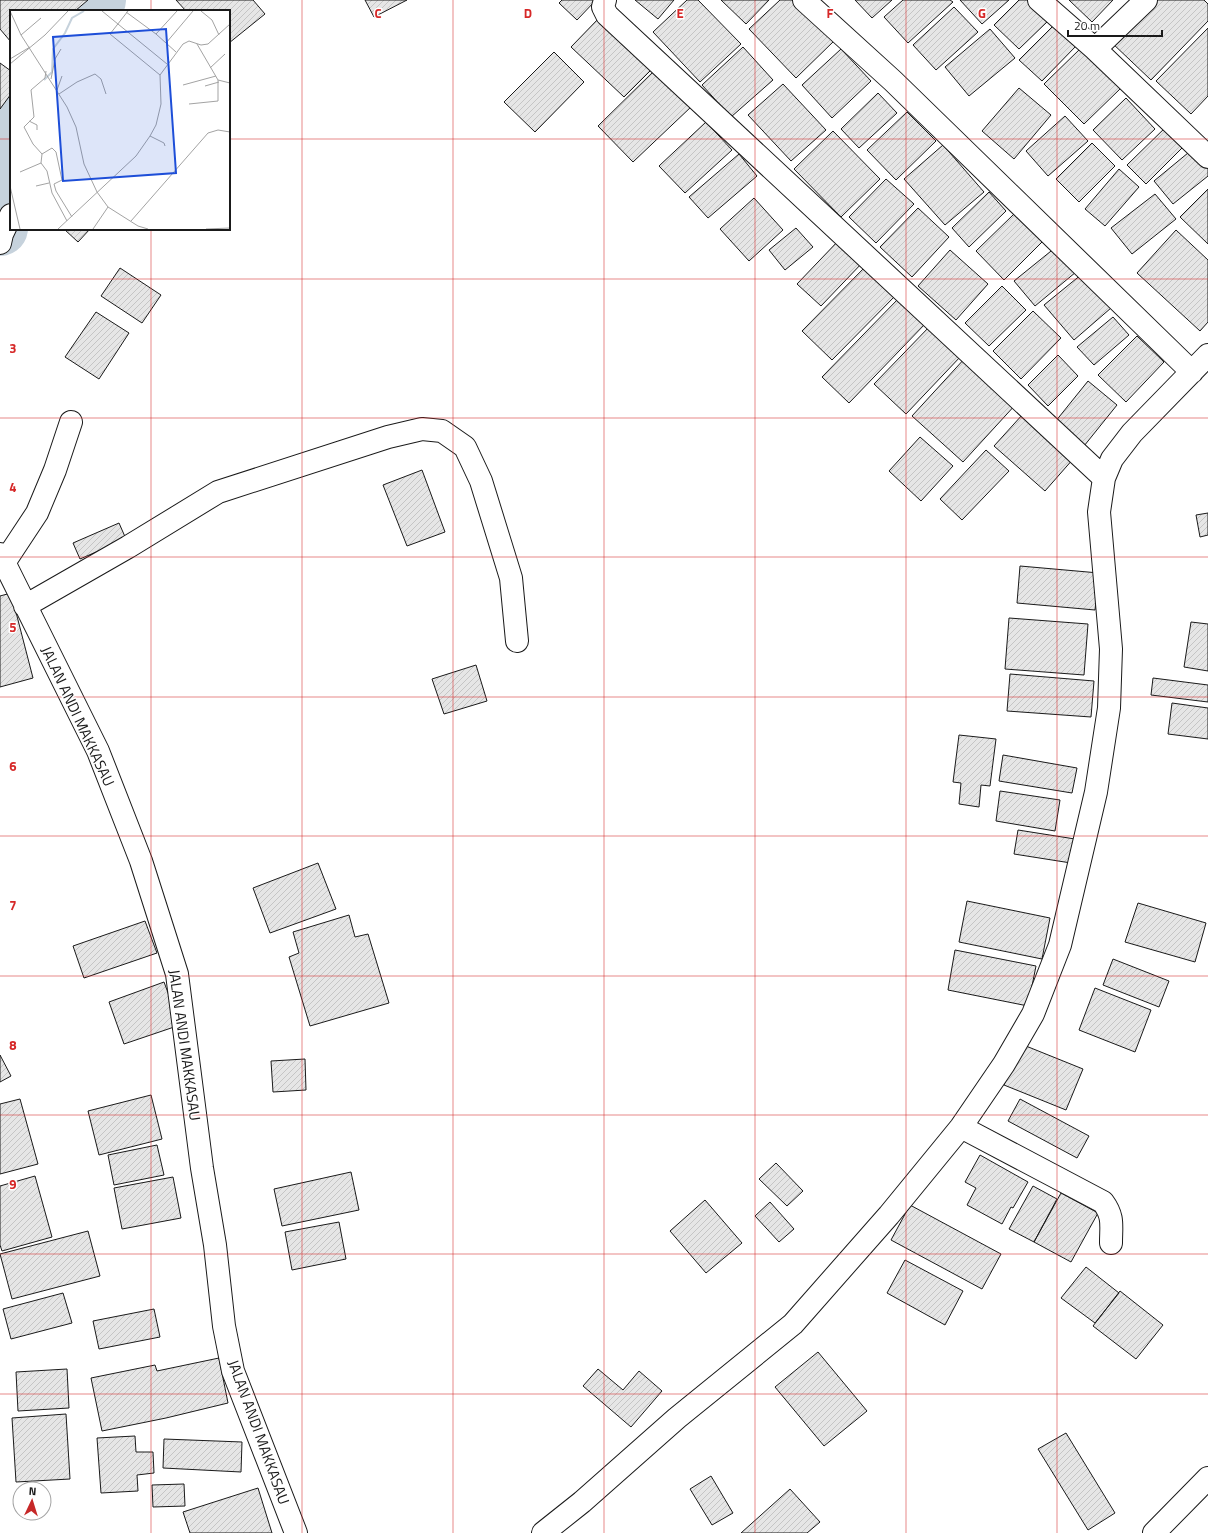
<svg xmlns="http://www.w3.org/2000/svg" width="1208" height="1533" font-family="'Titillium Web',sans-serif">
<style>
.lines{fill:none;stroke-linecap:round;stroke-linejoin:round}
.river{stroke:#c6d2dc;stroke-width:56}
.building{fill:url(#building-hatch);stroke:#1a1a1a}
.minor-casing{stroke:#1a1a1a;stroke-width:24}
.minor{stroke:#fff;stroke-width:22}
.grid{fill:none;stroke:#d62828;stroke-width:1;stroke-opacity:0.55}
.labels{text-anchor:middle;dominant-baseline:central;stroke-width:3;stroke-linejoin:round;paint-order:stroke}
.street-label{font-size:15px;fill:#1a1a1a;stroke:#fff}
.inset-river{fill:none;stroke:#c6d2dc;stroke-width:2}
.inset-road{fill:none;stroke:#a3a3a3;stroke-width:1}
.view{fill:#1d4ed8;fill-opacity:0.15;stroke:#1d4ed8;stroke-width:2}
.inset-edge{fill:none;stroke:#1a1a1a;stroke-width:2}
.grid-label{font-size:13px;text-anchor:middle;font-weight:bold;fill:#d62828;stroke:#fff;stroke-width:3;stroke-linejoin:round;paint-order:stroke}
</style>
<defs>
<pattern id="building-hatch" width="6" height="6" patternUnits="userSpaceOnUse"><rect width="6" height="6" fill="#e6e6e6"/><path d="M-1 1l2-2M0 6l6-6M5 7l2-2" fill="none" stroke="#c5c5c5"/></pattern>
</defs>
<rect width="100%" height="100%" fill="#fff"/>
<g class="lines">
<path class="river" d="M86,11L98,0
M0,123L11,110
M0,154L3,208L0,228"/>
</g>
<path class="building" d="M0,0H88L75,11H11V42L0,29Z
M176,0H253L265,14L229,43V11H186Z
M365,0H407L374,17Z
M562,0H596L577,20L559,3Z
M635,0H674L658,19Z
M687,0H698L741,44L700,82L653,32Z
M721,0H769L746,24Z
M780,0H796L835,40L796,78L749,29Z
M855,0H892L872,18Z
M903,0H950L953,2L908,43L884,17Z
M960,0H1009L982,24Z
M1019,0H1028L1048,21L1019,49L994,25Z
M1069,0H1113L1092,22Z
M1152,0H1204L1208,4V21L1151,80L1111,42Z
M954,7L978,32L936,70L913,45Z
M600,17L653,68L624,97L571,47Z
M1055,24L1077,45L1042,81L1019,60Z
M1208,28V96L1191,114L1156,81Z
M990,29L1015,58L969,96L945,67Z
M743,47L773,80L731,117L702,85Z
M1081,48L1121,88L1084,124L1044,84Z
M841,49L871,81L832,118L802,85Z
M554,52L584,82L535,132L504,102Z
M0,63L11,71V94L0,109Z
M656,69L692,106L633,162L598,126Z
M783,84L826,130L791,161L748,115Z
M1019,88L1051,115L1014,159L982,131Z
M878,93L897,113L859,148L841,129Z
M1126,98L1155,129L1122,160L1093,130Z
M907,112L936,141L896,180L867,150Z
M1065,116L1088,141L1048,176L1026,151Z
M706,122L732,150L685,193L659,166Z
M1170,123L1188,142L1146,184L1127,165Z
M833,131L880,179L841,217L794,169Z
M1092,143L1115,166L1079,202L1056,179Z
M943,145L984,192L945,225L904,179Z
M1194,148L1208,165V176L1173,204L1154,181Z
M739,154L757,176L708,218L689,197Z
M1119,169L1139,187L1105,226L1085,209Z
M886,179L914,204L876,243L849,217Z
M1208,189V244L1180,217Z
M989,192L1006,211L969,247L952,228Z
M1155,194L1176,219L1132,254L1111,228Z
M754,198L783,230L749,261L720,229Z
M918,208L949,237L912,277L880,247Z
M1014,214L1042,242L1004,280L976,251Z
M796,228L813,247L785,270L769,250Z
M64,229H90L78,242Z
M1176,230L1208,260V322L1200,331L1137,273Z
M840,239L864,261L821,306L797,284Z
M1056,247L1076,272L1035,306L1014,281Z
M950,250L988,284L956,320L918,286Z
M867,265L897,294L832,360L802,331Z
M120,268L161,295L142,323L101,296Z
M1082,274L1111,308L1074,340L1044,305Z
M1002,286L1026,310L989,346L965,323Z
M900,297L926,323L849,403L822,377Z
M1033,311L1061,338L1021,379L993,351Z
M96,312L129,333L99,379L65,357Z
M1113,317L1129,335L1094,365L1077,347Z
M931,325L962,355L906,414L874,384Z
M1137,336L1164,362L1126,402L1098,375Z
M1058,355L1078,376L1048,406L1028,385Z
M966,357L1017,403L963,462L912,416Z
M1088,381L1117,405L1084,446L1055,422Z
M1023,414L1074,458L1045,491L994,446Z
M920,437L953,466L921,501L889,471Z
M986,450L1009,471L962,520L940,499Z
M422,470L445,532L407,546L383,485Z
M1208,513V535L1200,537L1196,515Z
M119,523L126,539L80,559L73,543Z
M1020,566L1099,573L1095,610L1017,603Z
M11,593L33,678L0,687V596Z
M1009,618L1088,624L1084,675L1005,669Z
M1191,622L1208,624V671L1184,667Z
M476,665L487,701L444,714L432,679Z
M1010,674L1094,681L1091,717L1007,711Z
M1153,678L1208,685V702L1151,695Z
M1172,703L1208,708V739L1168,734Z
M959,735L996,739L990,786L981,785L979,807L959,804L961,783L953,782Z
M1003,755L1077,768L1072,793L999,781Z
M1000,791L1060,800L1055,831L996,821Z
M1018,830L1075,839L1071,863L1014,854Z
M318,863L336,909L270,933L253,888Z
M967,901L1050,918L1042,959L959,942Z
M1138,903L1206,923L1195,962L1125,942Z
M349,915L355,937L368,934L389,1003L310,1026L289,957L299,953L293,932Z
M145,921L157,953L84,978L73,946Z
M955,950L1036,966L1028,1006L948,990Z
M1113,959L1169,981L1159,1007L1103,985Z
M164,982L180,1025L124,1044L109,1002Z
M1095,988L1151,1010L1135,1052L1079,1030Z
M1021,1044L1083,1069L1066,1110L1004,1085Z
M0,1055L11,1076L0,1082Z
M305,1059L306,1090L273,1092L271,1061Z
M151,1095L162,1139L99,1155L88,1111Z
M20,1099L38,1164L0,1174V1104Z
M1020,1099L1089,1136L1077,1158L1008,1121Z
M157,1145L164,1175L114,1185L108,1155Z
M980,1155L1028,1182L1013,1208L1011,1207L1002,1224L967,1205L976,1188L965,1182Z
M776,1163L803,1191L787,1206L759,1179Z
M351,1172L359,1210L282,1226L274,1189Z
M35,1176L52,1237L2,1251L0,1245V1186Z
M173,1177L181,1218L122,1229L114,1188Z
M1033,1186L1057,1199L1034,1242L1009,1229Z
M1061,1193L1098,1213L1071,1262L1034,1242Z
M705,1200L742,1243L706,1273L670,1231Z
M770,1202L794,1229L779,1242L755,1216Z
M910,1205L1001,1254L982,1289L891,1240Z
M339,1222L346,1259L292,1270L285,1232Z
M88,1231L100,1276L12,1299L0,1254Z
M905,1260L963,1291L945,1325L887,1293Z
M1086,1267L1119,1293L1095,1323L1061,1298Z
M1120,1291L1163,1325L1136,1359L1093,1326Z
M63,1293L72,1323L11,1339L3,1309Z
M154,1309L160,1337L99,1349L93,1321Z
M818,1352L867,1411L824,1446L775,1387Z
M219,1358L228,1403L166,1418L102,1431L91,1378L155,1365L157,1371Z
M67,1369L69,1408L18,1411L16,1372Z
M598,1369L623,1390L639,1371L662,1391L631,1427L583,1386Z
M66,1414L70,1479L16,1482L12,1418Z
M1066,1433L1115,1513L1088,1530L1038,1449Z
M135,1436L136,1452H153L154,1473L137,1475L138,1491L101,1493L97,1438Z
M164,1439L242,1442L241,1472L163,1468Z
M711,1476L733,1513L712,1525L690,1489Z
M184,1484L185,1506L153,1507L152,1485Z
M258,1488L272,1533H190L183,1512Z
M790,1489L820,1522L807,1533H741Z"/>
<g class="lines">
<g class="minor-casing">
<path id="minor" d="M605,0L603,7L607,15L1104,478
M804,0L893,81L1192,372
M1039,0L1095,49L1146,0
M1095,49L1208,157
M0,243L2,234L11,215
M0,554L98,751L141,861L177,974L202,1168L215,1245L224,1326L233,1371L296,1533
M4,563L37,513L55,470L71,422
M25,606L128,547L218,492L388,437L422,429L442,431L465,447L481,481L511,578L517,641
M961,1127L1103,1202C1114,1217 1111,1225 1111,1243
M543,1533L582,1502L677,1418L793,1324L889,1215L961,1127L1004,1064L1033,1014L1060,945L1096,792L1109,708L1111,649L1099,512L1104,478L1112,459L1132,433L1208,355
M1154,1533L1208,1478"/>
</g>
<use href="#minor" class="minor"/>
</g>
<path class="grid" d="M151,0V11M302,0V1533M453,0V1533M604,0V1533M755,0V1533M906,0V1533M1057,0V1533M0,139H11M229,139H1208M151,229V1533M0,279H1208M0,418H1208M0,557H1208M0,697H1208M0,836H1208M0,976H1208M0,1115H1208M0,1254H1208M0,1394H1208"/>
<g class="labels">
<g class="street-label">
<text transform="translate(78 716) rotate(65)">JALAN ANDI MAKKASAU</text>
<text transform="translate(185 1045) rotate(82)">JALAN ANDI MAKKASAU</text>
<text transform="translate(259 1432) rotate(70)">JALAN ANDI MAKKASAU</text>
</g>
</g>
<g transform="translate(10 10)">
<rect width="220" height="220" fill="#fff"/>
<path class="inset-river" d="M34,70L42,62L43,39L55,23L62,8L74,1"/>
<path class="inset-road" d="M0,1L11,25L57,97L66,117L74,154L87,182L98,197L128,216L138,219M92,1L157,54M118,1L100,24L150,65M191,1L202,10L209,25M116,2L146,24L167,1M146,24L166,42M11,25L31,8M156,33L183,1M187,34L208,70L220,73M0,49L20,37M0,54L35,25L58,1M200,58L215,44M36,61L35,68L21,80L24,107L14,117L23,134L32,144L31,153L37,161L42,183L57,211M41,69L45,49L51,39M173,75L206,66M195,76L209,72M47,80L52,66M49,84L67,72L85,64L91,69L96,84M179,94L208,91V70M19,111L27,115V120M140,126L154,133L155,136M32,144L42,138L46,142L52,170L44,174L46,181L62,207M10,162L31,153M0,176L10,219M26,176L39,173M121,211L198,123L208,120L220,122M48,219L126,146L140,126L146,115L151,94L150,65L173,34L179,31L191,35L198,34L220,14M83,219L98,197M196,219L220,218"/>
<path class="view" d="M156,19L166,163L53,171L43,27Z"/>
<rect width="220" height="220" class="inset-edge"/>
</g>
<g class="grid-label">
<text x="378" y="18">C</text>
<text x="528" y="18">D</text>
<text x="680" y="18">E</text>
<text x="830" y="18">F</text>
<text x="982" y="18">G</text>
<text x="13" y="353">3</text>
<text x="13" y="492">4</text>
<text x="13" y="632">5</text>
<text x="13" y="771">6</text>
<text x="13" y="910">7</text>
<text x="13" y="1050">8</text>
<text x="13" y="1189">9</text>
</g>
<g transform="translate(32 1501) rotate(4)"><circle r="19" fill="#ffffff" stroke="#a3a3a3"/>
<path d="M0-3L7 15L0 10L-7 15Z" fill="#c62828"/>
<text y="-6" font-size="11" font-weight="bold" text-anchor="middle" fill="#1a1a1a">N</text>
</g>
<path d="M1068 30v6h94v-6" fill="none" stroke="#1a1a1a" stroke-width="2"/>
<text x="1074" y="30" font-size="12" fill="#1a1a1a" stroke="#ffffff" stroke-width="3" paint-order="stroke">20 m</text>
</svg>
